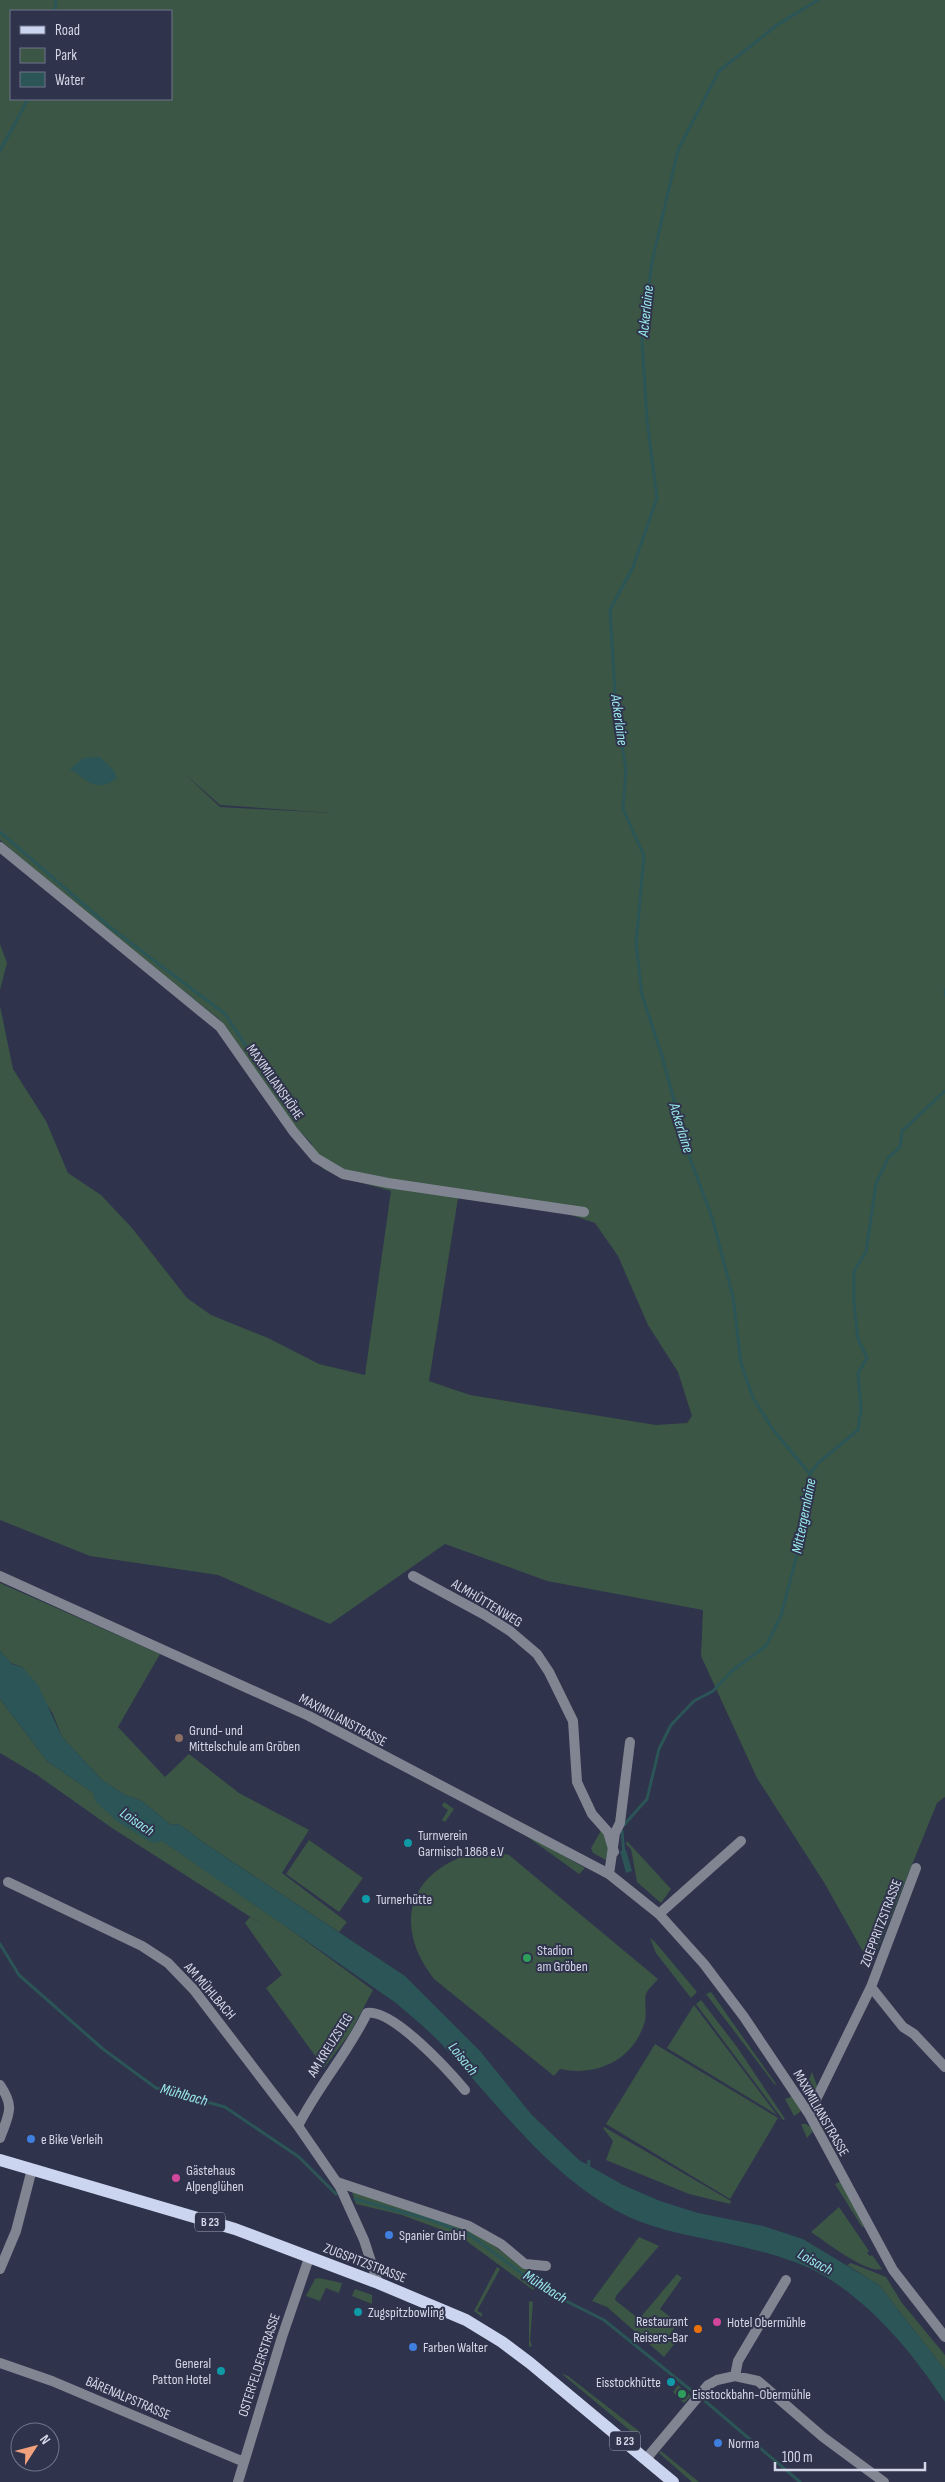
<svg xmlns="http://www.w3.org/2000/svg" width="945" height="2482" font-family="'Sofia Sans Condensed',sans-serif">
<style>
.green{fill:#3b5645;fill-rule:evenodd}
.water{fill:#2b5556}
.lines{fill:none;stroke-linecap:round;stroke-linejoin:round}
.stream{stroke:#2b5556;stroke-width:3}
.river{stroke:#2b5556;stroke-width:18}
.street{stroke:#818592;stroke-width:10}
.primary{stroke:#ccd5ef;stroke-width:12}
.education-dot{fill:#8d6e63;stroke:#2f334c;stroke-width:2}
.culture-dot{fill:#0f9aa8;stroke:#2f334c;stroke-width:2}
.leisure-dot{fill:#2e9e5b;stroke:#2f334c;stroke-width:2}
.shop-dot{fill:#3f7fe0;stroke:#2f334c;stroke-width:2}
.hotel-dot{fill:#d1479c;stroke:#2f334c;stroke-width:2}
.food-dot{fill:#e8710a;stroke:#2f334c;stroke-width:2}
.labels{text-anchor:middle;dominant-baseline:central;stroke-width:4;stroke-linejoin:round;paint-order:stroke}
.shield{fill:#2f334c;stroke:#a2a6b8;stroke-width:1}
.shield-label{font-size:12px;font-weight:bold;fill:#d4d7e7}
.street-label{font-size:14px;fill:#d4d7e7;stroke:#2f334c}
.poi-label{font-size:14px;fill:#d4d7e7;stroke:#2f334c;text-anchor:start}
.water-label{font-size:15px;font-style:italic;fill:#99e8ea;stroke:#2f334c}
</style>
<rect width="100%" height="100%" fill="#2f334c"/>
<path class="green" d="M0,0H945V1797L937,1803L871,1966L825,1884L757,1778L701,1656L703,1610L547,1581L445,1544L330,1624L218,1575L90,1556L0,1520V1006L13,1069L46,1121L68,1173L101,1195L132,1228L187,1298L211,1315L268,1338L319,1364L365,1375L391,1191L337,1176L323,1169L311,1143L289,1120L219,1019L56,890L0,840ZM11,11H171V99H11ZM184,773L220,805L331,813L220,807ZM458,1198L568,1214L595,1223L618,1256L648,1325L678,1372L692,1416L687,1423L656,1425L470,1395L429,1381Z
M0,944L7,963L0,990Z
M0,1583L160,1654L118,1727L165,1777L189,1754L239,1793L309,1830L282,1873L347,1922L339,1932L204,1843L179,1824L171,1825L142,1801L125,1795L102,1780L62,1737L53,1714L22,1667L11,1663L0,1651Z
M0,1699L47,1761L284,1925L373,1990L350,2033L324,2068L266,1988L282,1975L245,1923L250,1917L266,1927L112,1828L37,1775L0,1753Z
M444,1802L454,1809L445,1822L442,1820L448,1810L442,1806Z
M602,1829L610,1841L606,1860L593,1853L591,1848Z
M518,1830L585,1868L579,1874Z
M309,1840L363,1878L339,1912L286,1874Z
M627,1841L671,1889L661,1903L637,1882L631,1849L626,1844Z
M481,1851H492L509,1855L658,1979C655,1983 648,1989 646,1994C644,2002 647,2013 645,2021C634,2060 597,2077 560,2069L554,2076L434,1979C390,1922 411,1867 481,1851Z
M650,1938L655,1942L697,1992L691,1998L656,1953Z
M711,1992L776,2084L775,2085L706,1994Z
M701,2000L737,2047L785,2119L783,2120L696,2004Z
M694,2005L777,2115L667,2048Z
M655,2044L778,2118L730,2199L606,2124Z
M812,2072L818,2088L809,2092L806,2086Z
M793,2096L801,2108L800,2112L794,2116L785,2099Z
M801,2124H806L814,2130L807,2138Z
M604,2127L731,2201L730,2204L689,2194L606,2160L613,2141L603,2128Z
M841,2181L864,2227H862L835,2184Z
M351,2189L470,2229L543,2280L533,2290L461,2237L402,2215L356,2204Z
M839,2207L869,2251L867,2253L870,2256L872,2255L882,2269C866,2274 825,2241 811,2232Z
M639,2237L659,2246L616,2296L615,2300L639,2319L677,2274L682,2278L660,2309L678,2323L668,2337L675,2343L664,2357L607,2307L592,2301Z
M851,2263L886,2277L902,2303L945,2355V2370L879,2285L847,2265Z
M497,2267L500,2269L477,2311L482,2313V2317L474,2311Z
M319,2278L342,2283L339,2293L326,2288L320,2301L306,2296L315,2279Z
M355,2289L372,2295V2304L352,2296Z
M529,2301L533,2302L530,2340L532,2346L529,2347Z
M562,2374L568,2376L640,2432L639,2438Z
M678,2385L691,2396L684,2403L673,2392Z
M661,2451L699,2482H692L659,2453Z"/>
<path class="water" d="M100,757L114,771L117,778C95,794 90,781 70,769L83,758Z
M0,1651L12,1664L22,1667L38,1685L62,1737L102,1780L125,1795L142,1801L171,1825L179,1824L204,1843L405,1976L480,2051L531,2114L579,2160L623,2185L660,2201L698,2213L763,2226L803,2239L879,2285L945,2370V2402C914,2355 875,2307 826,2277C798,2260 765,2252 734,2245C694,2236 651,2230 615,2210C547,2172 498,2105 446,2049C431,2032 413,2018 396,2003L47,1761L0,1699Z
M626,1850L632,1871L626,1873L620,1851Z"/>
<g class="lines">
<path class="stream" d="M55,11L56,0
M0,151L28,99
M0,832L111,928L225,1014L281,1099
M945,990V995
M810,1474L774,1431L753,1398L741,1363L733,1297L712,1217L689,1156L662,1056L642,995L636,944L644,856L623,809L626,770L616,708L610,610L633,567L657,498L647,420L642,340L652,262L678,150L719,71L777,25L818,0
M624,1825L647,1799L659,1749L671,1725L694,1701L713,1691L733,1670L766,1646L781,1616L800,1543L810,1474L818,1463L858,1430L861,1409L858,1373L867,1358L858,1339L854,1304V1271L866,1252L876,1184L888,1158L900,1147L902,1131L945,1091
M622,1831L624,1854
M0,1944L19,1975L103,2049L156,2088L225,2107L299,2157L336,2194
M588,2170L589,2161
M355,2199L431,2220L470,2235L544,2290L604,2320L692,2391
M705,2401L800,2482"/>
<path class="river" d="M103,1796L125,1816L155,1834"/>
<path class="street" d="M0,847L220,1027L293,1131L316,1158L343,1174L388,1183L584,1212
M0,1576L309,1716L609,1874L659,1914L704,1964L744,2017L809,2114L893,2270L945,2337
M413,1576L485,1615L510,1631L537,1654L549,1672L573,1721L577,1782L592,1814L608,1832L614,1852
M609,1874L615,1833L620,1823L630,1742
M8,1882L142,1946L168,1963L194,1990L298,2126L340,2187L364,2240L378,2283
M659,1914L741,1841
M871,1987L903,2027L914,2034L945,2067
M0,2085C15,2107 9,2114 0,2138
M809,2114L871,1987L916,1868
M298,2126C318,2086 348,2053 367,2013C392,2008 449,2071 465,2090
M337,2182L469,2226L501,2244L525,2264L546,2266
M0,2269L16,2231L32,2169
M0,2363L52,2381L244,2462
M735,2376L738,2361L786,2280
M646,2459L708,2385L717,2380L735,2376L758,2381L823,2437L884,2482
M238,2482L282,2337L309,2258"/>
<path class="primary" d="M0,2160L235,2229L378,2283L466,2320L502,2342L530,2363L673,2482"/>
</g>
<circle class="education-dot" cx="179" cy="1738" r="5"/>
<g class="culture-dot">
<circle cx="408" cy="1843" r="5"/>
<circle cx="366" cy="1899" r="5"/>
<circle cx="358" cy="2312" r="5"/>
<circle cx="221" cy="2371" r="5"/>
<circle cx="671" cy="2382" r="5"/>
</g>
<g class="leisure-dot">
<circle cx="527" cy="1958" r="5"/>
<circle cx="682" cy="2394" r="5"/>
</g>
<g class="shop-dot">
<circle cx="31" cy="2139" r="5"/>
<circle cx="389" cy="2235" r="5"/>
<circle cx="413" cy="2347" r="5"/>
<circle cx="718" cy="2443" r="5"/>
</g>
<g class="hotel-dot">
<circle cx="176" cy="2178" r="5"/>
<circle cx="717" cy="2322" r="5"/>
</g>
<circle class="food-dot" cx="698" cy="2329" r="5"/>
<g class="labels">
<g class="shield">
<rect x="195" y="2212.5" width="30" height="19" rx="4"/>
<rect x="610" y="2431.5" width="30" height="19" rx="4"/>
</g>
<g class="shield-label">
<text x="210" y="2222">B 23</text>
<text x="625" y="2441">B 23</text>
</g>
<g class="street-label">
<text transform="translate(275 1082) rotate(55)">MAXIMILIANSHÖHE</text>
<text transform="translate(487 1603) rotate(31)">ALMHÜTTENWEG</text>
<text transform="translate(343 1720) rotate(28)">MAXIMILIANSTRASSE</text>
<text transform="translate(881 1923) rotate(-69)">ZOEPPRITZSTRASSE</text>
<text transform="translate(210 1991) rotate(49)">AM MÜHLBACH</text>
<text transform="translate(330 2045) rotate(-58)">AM KREUZSTEG</text>
<text transform="translate(821 2113) rotate(60)">MAXIMILIANSTRASSE</text>
<text transform="translate(365 2263) rotate(21)">ZUGSPITZSTRASSE</text>
<text transform="translate(259 2365) rotate(-72)">OSTERFELDERSTRASSE</text>
<text transform="translate(128 2398) rotate(23)">BÄRENALPSTRASSE</text>
</g>
<g class="poi-label">
<text x="189" y="1730">Grund- und<tspan x="189" dy="16">Mittelschule am Gröben</tspan></text>
<text x="418" y="1835">Turnverein<tspan x="418" dy="16">Garmisch 1868 e.V</tspan></text>
<text x="376" y="1899">Turnerhütte</text>
<text x="537" y="1950">Stadion<tspan x="537" dy="16">am Gröben</tspan></text>
<text x="41" y="2139">e Bike Verleih</text>
<text x="186" y="2170">Gästehaus<tspan x="186" dy="16">Alpenglühen</tspan></text>
<text x="399" y="2235">Spanier GmbH</text>
<text x="368" y="2312">Zugspitzbowling</text>
<text x="688" y="2321" text-anchor="end">Restaurant<tspan x="688" dy="16">Reisers-Bar</tspan></text>
<text x="727" y="2322">Hotel Obermühle</text>
<text x="423" y="2347">Farben Walter</text>
<text x="211" y="2363" text-anchor="end">General<tspan x="211" dy="16">Patton Hotel</tspan></text>
<text x="661" y="2382" text-anchor="end">Eisstockhütte</text>
<text x="692" y="2394">Eisstockbahn-Obermühle</text>
<text x="728" y="2443">Norma</text>
</g>
<g class="water-label">
<text transform="translate(646 311) rotate(-84)">Ackerlaine</text>
<text transform="translate(619 720) rotate(82)">Ackerlaine</text>
<text transform="translate(681 1128) rotate(73)">Ackerlaine</text>
<text transform="translate(804 1516) rotate(-79)">Mittergernlaine</text>
<text transform="translate(137 1822) rotate(35)">Loisach</text>
<text transform="translate(463 2059) rotate(51)">Loisach</text>
<text transform="translate(184 2095) rotate(16)">Mühlbach</text>
<text transform="translate(815 2262) rotate(29)">Loisach</text>
<text transform="translate(545 2287) rotate(32)">Mühlbach</text>
</g>
</g>
<rect x="10" y="10" width="162" height="90" fill="#2f334c" stroke="#71758a"/>
<rect x="20" y="26" width="25" height="8" fill="#ccd5ef" stroke="#71758a"/>
<text x="55" y="35" font-size="15" fill="#d4d7e7">Road</text>
<rect x="20" y="48" width="25" height="15" fill="#3b5645" stroke="#71758a"/>
<text x="55" y="60" font-size="15" fill="#d4d7e7">Park</text>
<rect x="20" y="72" width="25" height="15" fill="#2b5556" stroke="#71758a"/>
<text x="55" y="85" font-size="15" fill="#d4d7e7">Water</text>
<g transform="translate(35 2447) rotate(54)"><circle r="24" fill="#2f334c" stroke="#71758a"/>
<path d="M0-4L9 19L0 12L-9 19Z" fill="#f1a17c"/>
<text y="-8" font-size="14" font-weight="bold" text-anchor="middle" fill="#d4d7e7">N</text>
</g>
<path d="M775 2462v8h150v-8" fill="none" stroke="#d4d7e7" stroke-width="2.5"/>
<text x="782" y="2462" font-size="15" fill="#d4d7e7" stroke="#2f334c" stroke-width="4" paint-order="stroke">100 m</text>
</svg>
